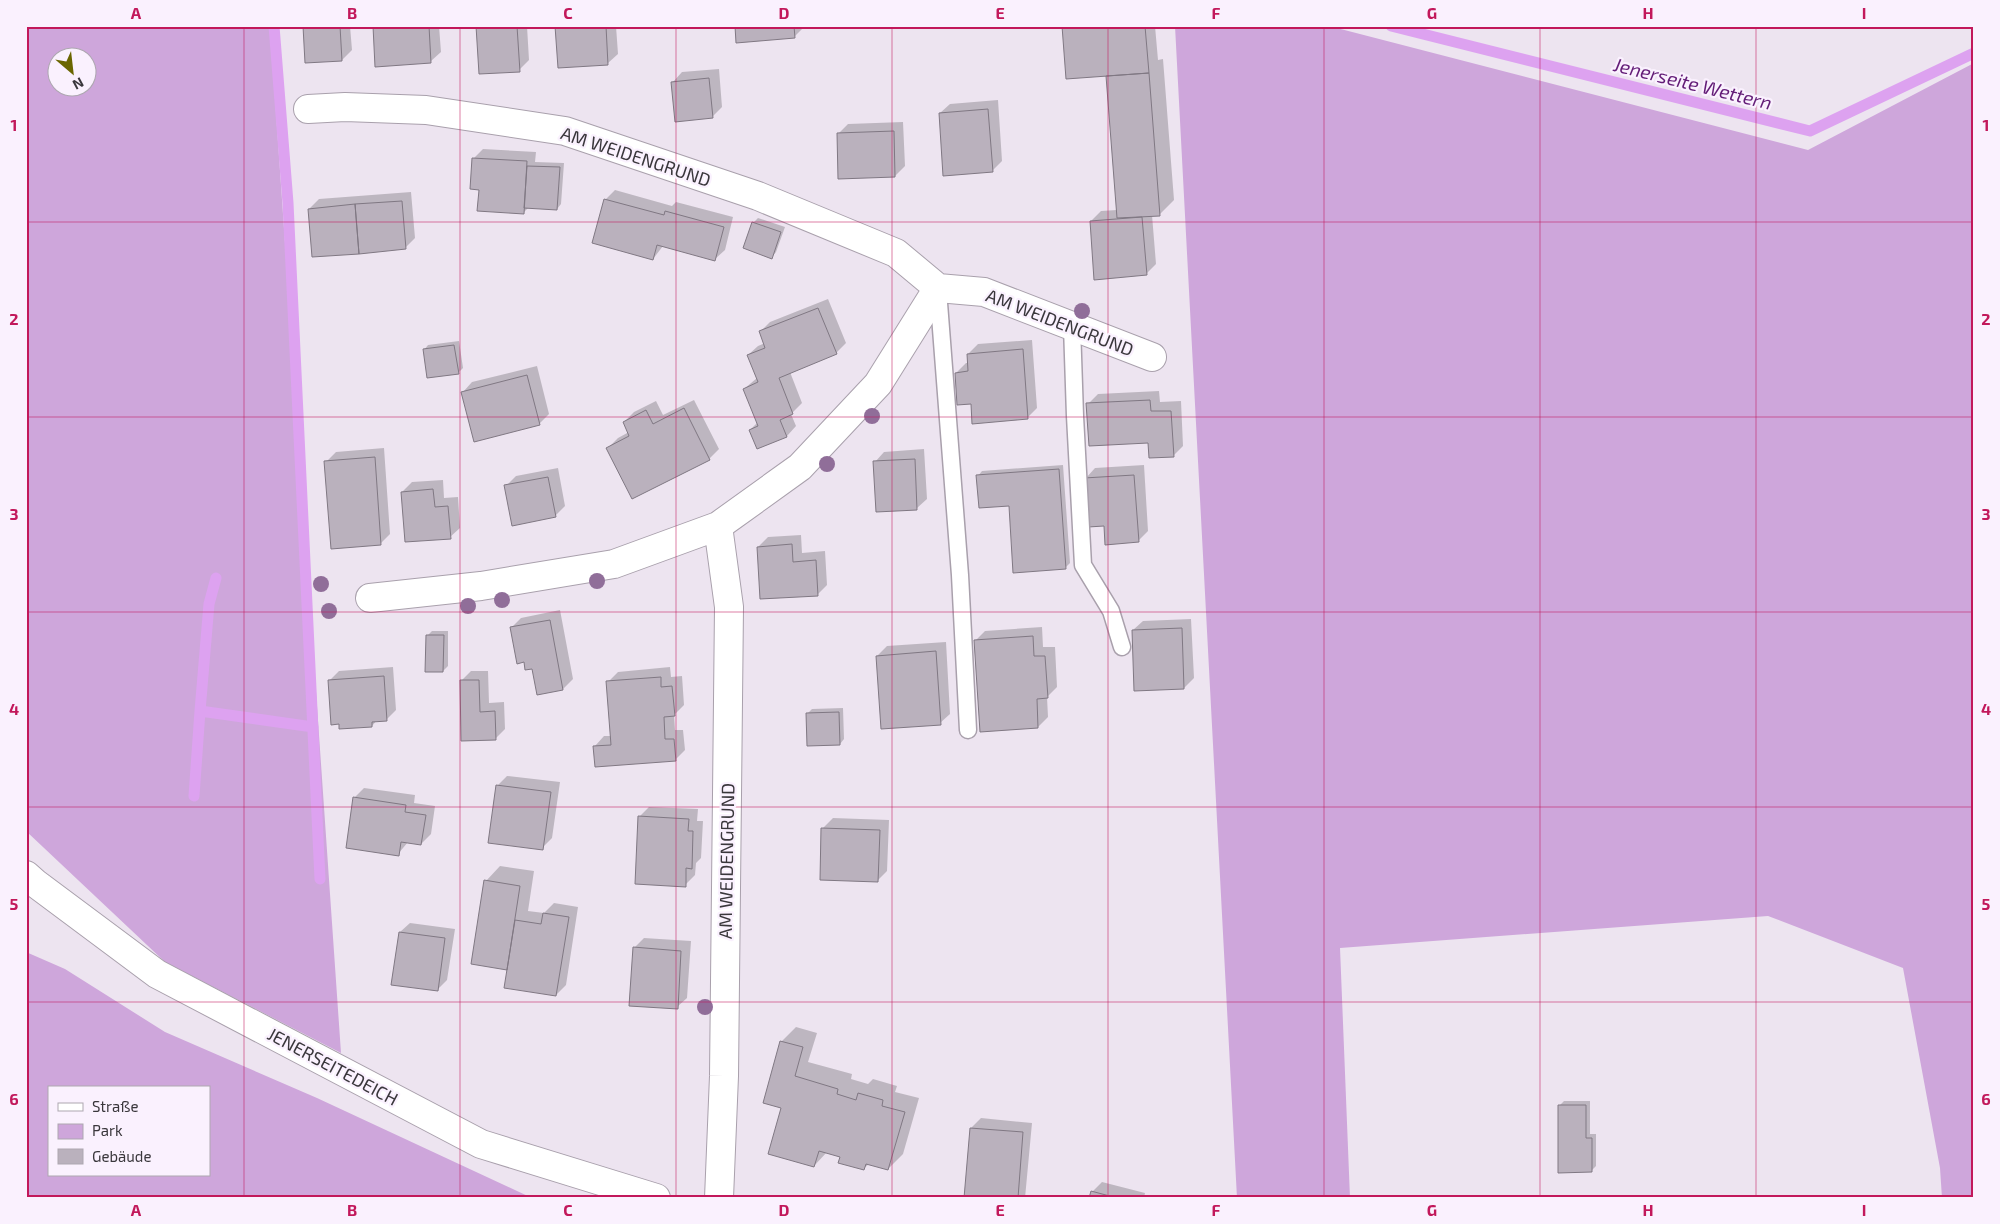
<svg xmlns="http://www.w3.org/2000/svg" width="2000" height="1224" font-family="'Exo 2',sans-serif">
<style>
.green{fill:#cea6db;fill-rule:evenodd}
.shadow{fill:#0003}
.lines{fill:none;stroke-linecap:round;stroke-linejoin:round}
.stream{stroke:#dda2f0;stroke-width:11}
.building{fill:#bab1bd;stroke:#807883}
.service-casing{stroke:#a9a0ac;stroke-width:19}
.minor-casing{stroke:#a9a0ac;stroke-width:30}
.service{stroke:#fff;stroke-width:16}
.minor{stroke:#fff;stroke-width:28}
.tree{fill:#906e99}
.grid{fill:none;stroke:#c2185b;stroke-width:1;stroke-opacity:0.55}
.labels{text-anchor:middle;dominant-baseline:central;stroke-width:4.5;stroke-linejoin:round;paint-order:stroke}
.street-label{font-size:18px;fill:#3a373c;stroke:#faf1fe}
.water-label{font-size:19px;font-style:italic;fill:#631c77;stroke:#faf1fe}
.neatline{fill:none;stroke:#c2185b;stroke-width:2}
.grid-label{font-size:16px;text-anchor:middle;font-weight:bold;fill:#c2185b}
</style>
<rect width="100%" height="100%" fill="#ede4f0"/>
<path class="green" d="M26,26H270L341,1053L165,962L26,831ZM58,58H88V88H58Z
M1175,26H1329L1808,150L1974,63V1198H1942L1940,1168L1903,968L1768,916L1340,948L1350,1198H1237Z
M26,952L65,969L165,1032L317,1098L532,1198H26ZM49,1088H209V1175H49Z"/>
<path class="shadow" d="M304,26H350L352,50L342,60L306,62Z
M374,26H439L441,52L431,61Z
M477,26H527L529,60L519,70Z
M556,26H616L618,54L608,63Z
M736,26H804V27L794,37Z
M1064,26H1155L1158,60L1163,59L1174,200L1160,214L1152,215L1156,264L1146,274L1091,221L1101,211L1117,210L1107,75Z
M719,69L722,107L712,117L673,82L682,72Z
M998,100L1002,161L992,171L940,113L950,104Z
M903,122L905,166L895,176L838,134L848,124Z
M483,149L536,152L535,162L564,163L561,204L557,209L529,207L523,213L480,188L473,159Z
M615,190L672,206L676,202L733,217L725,250L715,259L663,246L653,259L605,200Z
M411,192L415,238L405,248L309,209L319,199Z
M758,218L785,227L776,252L772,257L753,223Z
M828,299L846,343L836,353L790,372L802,403L791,414L796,426L787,436L758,448L750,430L758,422L744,389L757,378L748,355L758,346L765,343L760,332L770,322Z
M1032,340L1037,408L1027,418L972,403L956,373L966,363H969L968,354L978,344Z
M459,341L463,368L458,373L424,350L428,345Z
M537,366L549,414L539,424L463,392L472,382Z
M1159,391L1160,402L1181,401L1183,446L1173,456L1088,404L1098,394Z
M694,400L719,449L709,459L608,448L618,438L629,432L624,422L634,412L656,401L663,415Z
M384,448L390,534L380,544L326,462L336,452Z
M924,449L927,499L917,508L875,462L884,452Z
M1063,465L1070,563L1066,567L1010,504L978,476L982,471Z
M1144,465L1148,531L1138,541L1105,525L1086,478L1095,468Z
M558,468L565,506L555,516L506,486L516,476Z
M443,480L444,498L458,497L460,528L450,537L402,492L412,482Z
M801,535L802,553L825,551L827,585L817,595L758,547L768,537Z
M560,610L573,679L563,689L525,661L512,627L521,618Z
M1191,619L1194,678L1184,688L1133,630L1143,621Z
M1042,627L1043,647H1055L1057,687L1047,697L1048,717L1038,727L975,641L985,631Z
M432,631H448V666L443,671L427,636Z
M946,642L950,714L940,723L877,656L887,646Z
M393,667L396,710L386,720H377L372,726L329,681L339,671Z
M670,667L671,677L682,676L684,705L674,715L675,730H683L685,750L675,760L595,746L604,736H612L608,682L618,672Z
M471,671H488L489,703L504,702L505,729L495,739L461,681Z
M843,708L844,739L840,744L807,714L812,709Z
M507,776L560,782L552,838L542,848L497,786Z
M364,788L415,795L414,803L435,806L431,834L421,844L408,842L398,854L354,798Z
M649,807L698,809L697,821H703L701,858L696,863L695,875L685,885L639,817Z
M833,818L889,820L887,871L877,881L823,828Z
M500,866L534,871L528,911L544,913L554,903L578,907L566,985L556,995L509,969L486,881Z
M410,923L455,929L447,980L437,990L400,932Z
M644,938L691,941L687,998L677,1007L634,948Z
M796,1027L817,1033L808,1062L852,1074L851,1079L868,1084L873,1079L897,1086L895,1092L919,1098L903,1154L888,1169L869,1164L863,1169L841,1156L827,1152L814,1166L782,1107L781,1042Z
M1564,1101H1590V1134H1596V1166L1591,1171L1559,1106Z
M981,1118L1032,1123L1025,1198H965L971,1128Z
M1102,1182L1145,1193L1144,1198H1090L1092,1192Z"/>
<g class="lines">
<path class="stream" d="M274,26L288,203L320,879
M1391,26L1810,131L1974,53
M216,578L209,604L200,711L313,727
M194,796L200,711"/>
</g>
<path class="building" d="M303,26H340L342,61L305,63Z
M373,26H429L431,63L375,67Z
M476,26H517L520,72L479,74Z
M555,26H606L608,65L558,68Z
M735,26H794L795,38L736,43Z
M1062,26H1145L1149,73L1066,79Z
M1149,73L1160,216L1117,218L1106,76Z
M709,78L713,118L675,122L671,82Z
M988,109L993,172L943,176L939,113Z
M894,131L895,177L838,179L837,133Z
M472,158L527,161L524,214L477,211L479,190L470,189Z
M527,166L560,167L557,210L524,208Z
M604,199L664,215L665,211L724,227L715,261L657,245L653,260L592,243Z
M402,201L406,249L359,254L355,204Z
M355,204L359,254L312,257L308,209Z
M1142,217L1147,275L1094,280L1090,221Z
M752,222L781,232L772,259L743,248Z
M818,308L837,354L779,378L793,414L780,420L787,437L757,449L749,430L758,426L743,389L758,382L747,355L765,348L759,331Z
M454,345L459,374L427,378L423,349Z
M1023,349L1028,419L972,424L971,404L957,405L955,373L968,371L967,354Z
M527,375L540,425L474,442L461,392Z
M1150,400L1151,411H1171L1174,457L1149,458L1148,443L1089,446L1086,403Z
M684,408L710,460L632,499L606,448L629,436L623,422L646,410L653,424Z
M375,457L381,545L331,549L324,461Z
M915,459L917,510L876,512L873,461Z
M1059,469L1066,569L1013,573L1009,506L979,508L976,475Z
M1134,475L1139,542L1105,545L1104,526L1088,527L1084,478Z
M548,477L556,517L512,526L504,485Z
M433,489L435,507L448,506L451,539L405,542L401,492Z
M792,544L793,562L816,560L818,596L760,599L757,547Z
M550,620L563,690L537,695L532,669L525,670L524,662L517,664L510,627Z
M1182,628L1184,689L1134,691L1132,630Z
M426,635H444L443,672H425Z
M1033,636L1034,656H1045L1048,698L1037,699L1038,728L980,732L974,640Z
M936,651L941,725L881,729L876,656Z
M384,676L387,721L372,722V727L339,729V724L331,725L328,680Z
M661,677V687L672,686L675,716L664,717L665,739H674L676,761L595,767L593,746L611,745L606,681Z
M460,680H479L480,712L495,711L496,740L461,741Z
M839,712L840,745L807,746L806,713Z
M496,785L551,792L543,850L488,843Z
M353,797L406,805L405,812L426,815L421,845L401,842L399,856L346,848Z
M638,816L689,819L688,831H693L692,869L686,868V887L635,884Z
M821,828L880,830L878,882L820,880Z
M484,880L520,886L507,970L471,964Z
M543,913L569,917L556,996L504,988L515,920L541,924Z
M399,932L445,938L438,991L391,985Z
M633,947L681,951L678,1009L629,1006Z
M780,1041L803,1047L795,1076L838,1089L837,1094L856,1100L858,1093L883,1100L882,1106L905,1112L888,1170L866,1164L864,1170L838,1163L840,1157L819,1151L814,1167L768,1154L781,1108L763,1103Z
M1558,1105H1586V1138H1592V1172L1558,1173Z
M970,1128L1023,1132L1018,1198H964Z
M1091,1191L1117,1198H1089Z"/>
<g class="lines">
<g class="service-casing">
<path id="service" d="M938,290L960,575L968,730
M1072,326L1075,416L1083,565L1111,611L1122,647"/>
</g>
<g class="minor-casing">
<path id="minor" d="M308,109L345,107L426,110L565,131L758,196L896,253L938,288L984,292L1152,357
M718,526L729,607L724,1076L719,1198
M370,598L481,586L614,564L718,526L800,467L878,384L938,288
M26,875L35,883L157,974L481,1144L656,1198"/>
</g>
<use href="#service" class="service"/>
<use href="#minor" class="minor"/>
</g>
<g class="tree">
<circle cx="1082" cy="311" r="8"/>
<circle cx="872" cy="416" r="8"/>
<circle cx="827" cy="464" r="8"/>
<circle cx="597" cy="581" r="8"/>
<circle cx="321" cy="584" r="8"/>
<circle cx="502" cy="600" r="8"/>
<circle cx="468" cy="606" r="8"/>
<circle cx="329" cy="611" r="8"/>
<circle cx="705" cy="1007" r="8"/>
</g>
<path class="grid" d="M244,26V1198M460,26V1198M676,26V1198M892,26V1198M1108,26V1198M1324,26V1198M1540,26V1198M1756,26V1198M26,222H1974M26,417H1974M26,612H1974M26,807H1974M26,1002H1974"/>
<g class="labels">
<g class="street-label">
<text transform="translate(636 156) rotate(18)">AM WEIDENGRUND</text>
<text transform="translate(1060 322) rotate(21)">AM WEIDENGRUND</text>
<text transform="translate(726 861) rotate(-89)">AM WEIDENGRUND</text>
<text transform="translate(333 1066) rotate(28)">JENERSEITEDEICH</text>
</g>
<g class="water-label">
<text transform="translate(1693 83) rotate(14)">Jenerseite Wettern</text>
</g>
</g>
<rect width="2000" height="1224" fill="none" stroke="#faf1fe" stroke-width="55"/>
<rect x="48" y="1086" width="162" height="90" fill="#faf1fe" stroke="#ada7b0"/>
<rect x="58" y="1103" width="25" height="8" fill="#ffffff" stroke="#ada7b0"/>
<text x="92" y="1112" font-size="15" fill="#3a373c">Straße</text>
<rect x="58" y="1124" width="25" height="15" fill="#cea6db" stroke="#ada7b0"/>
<text x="92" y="1136" font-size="15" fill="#3a373c">Park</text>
<rect x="58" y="1149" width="25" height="15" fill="#bab1bd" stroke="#ada7b0"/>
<text x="92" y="1162" font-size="15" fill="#3a373c">Gebäude</text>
<g transform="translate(72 72) rotate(152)"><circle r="24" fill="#faf1fe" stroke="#ada7b0"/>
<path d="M0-4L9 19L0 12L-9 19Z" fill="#6a6600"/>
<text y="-8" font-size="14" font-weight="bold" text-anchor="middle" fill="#3a373c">N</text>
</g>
<rect x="28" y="28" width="1944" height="1168" class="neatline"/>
<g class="grid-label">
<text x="136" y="19">A</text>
<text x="352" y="19">B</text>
<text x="568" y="19">C</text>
<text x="784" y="19">D</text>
<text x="1000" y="19">E</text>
<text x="1216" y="19">F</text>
<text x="1432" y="19">G</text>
<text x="1648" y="19">H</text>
<text x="1864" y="19">I</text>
<text x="14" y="131">1</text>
<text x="1986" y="131">1</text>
<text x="14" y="325">2</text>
<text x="1986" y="325">2</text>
<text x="14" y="520">3</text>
<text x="1986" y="520">3</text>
<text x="14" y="715">4</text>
<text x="1986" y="715">4</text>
<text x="14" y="910">5</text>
<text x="1986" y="910">5</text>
<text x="14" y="1105">6</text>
<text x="1986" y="1105">6</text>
<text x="136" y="1216">A</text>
<text x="352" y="1216">B</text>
<text x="568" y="1216">C</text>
<text x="784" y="1216">D</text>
<text x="1000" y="1216">E</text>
<text x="1216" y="1216">F</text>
<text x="1432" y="1216">G</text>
<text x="1648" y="1216">H</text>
<text x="1864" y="1216">I</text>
</g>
</svg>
